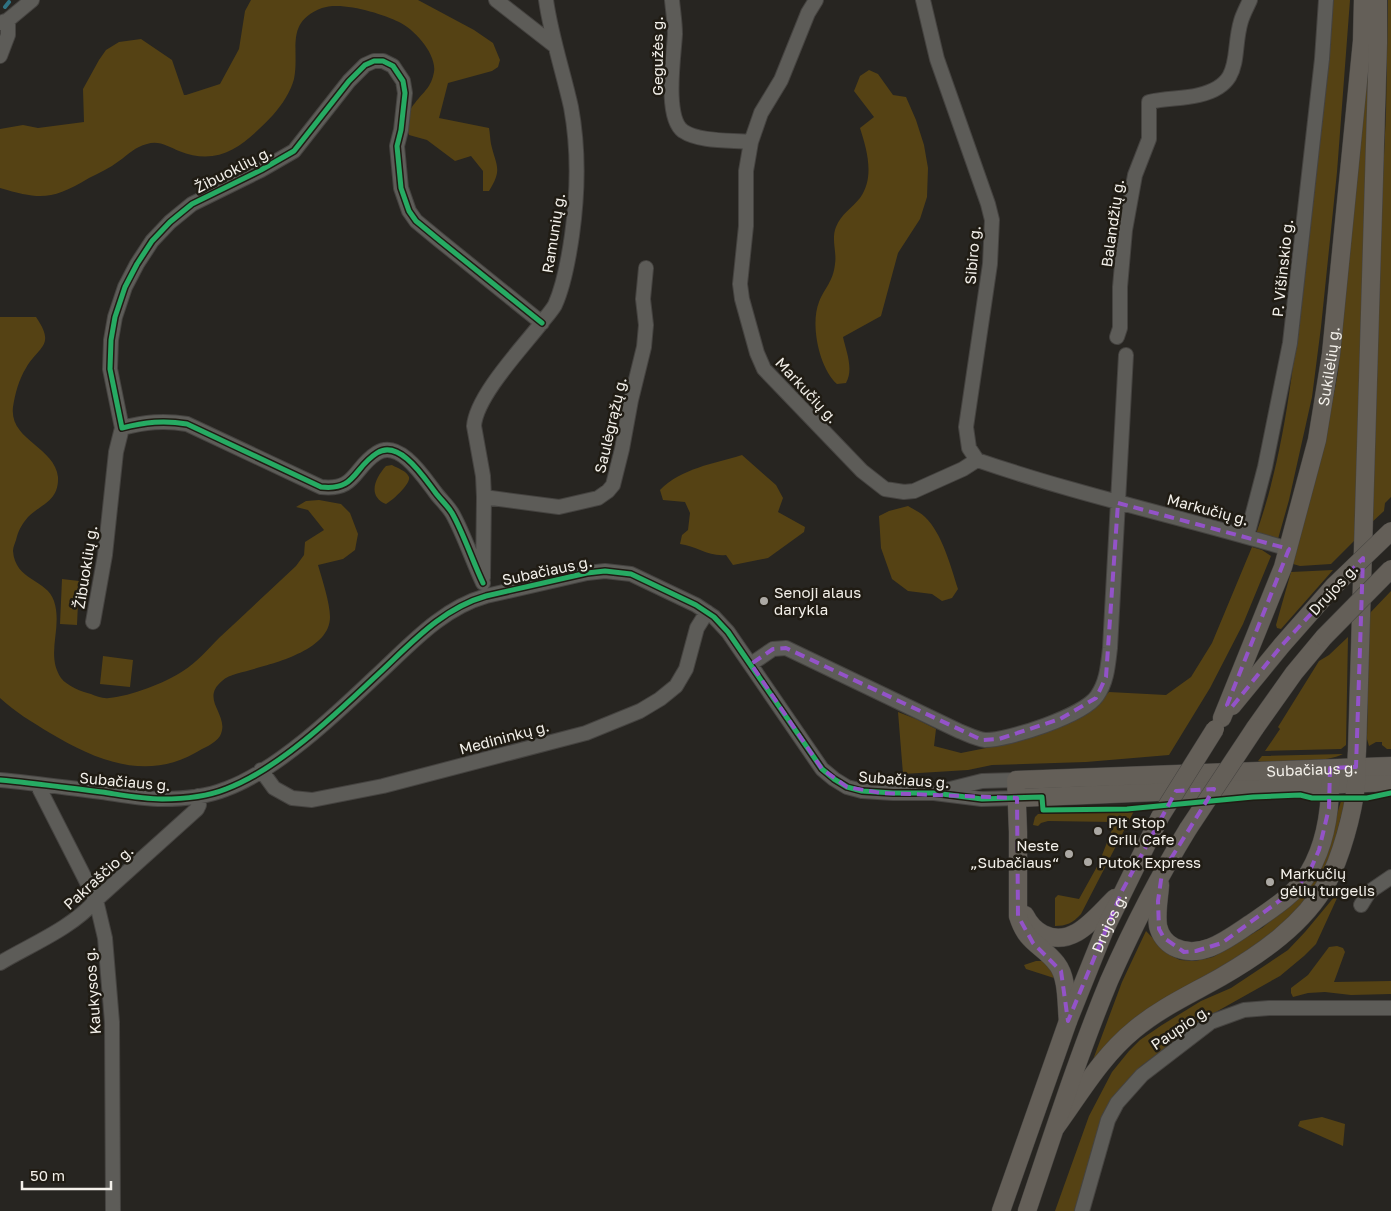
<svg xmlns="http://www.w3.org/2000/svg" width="1391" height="1211" font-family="'Golos Text',sans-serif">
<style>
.green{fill:#554214}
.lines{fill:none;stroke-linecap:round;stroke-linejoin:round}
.stream{stroke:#2f7181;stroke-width:4}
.minor-casing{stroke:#454340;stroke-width:16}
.major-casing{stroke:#454340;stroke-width:19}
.minor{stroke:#5d5c58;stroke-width:14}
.major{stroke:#645f58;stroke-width:18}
.major-bridge-casing{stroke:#454340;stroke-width:19;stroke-linecap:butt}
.major-bridge{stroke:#645f58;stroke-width:18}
.cycleway-casing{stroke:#201c14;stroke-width:8}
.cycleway{stroke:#26ab63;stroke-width:5}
.marked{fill:none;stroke:#9353c8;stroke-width:4;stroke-dasharray:10 6;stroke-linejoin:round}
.poi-dot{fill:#aca9a4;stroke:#201c14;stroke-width:2}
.labels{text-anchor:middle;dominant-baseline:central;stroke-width:5;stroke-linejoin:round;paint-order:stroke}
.street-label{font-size:15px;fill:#f3f0ea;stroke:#201c14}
.poi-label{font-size:15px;fill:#f3f0ea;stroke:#201c14;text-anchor:start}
</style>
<rect width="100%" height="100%" fill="#272521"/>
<path class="green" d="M251,0H418L474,30L493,43L500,60L498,67L492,71L448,83L439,118L489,128C490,133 490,139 491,144C496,166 503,169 489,191H483V171L471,156L455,161L427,140L409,135L405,123C408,116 410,108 415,103C424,91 431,88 434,72C437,54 414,29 399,22C381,13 341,1 322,8C284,23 300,49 294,79C291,91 282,105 273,115C246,143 221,168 179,151C169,147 159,140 147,144C135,147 129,154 119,161C110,168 99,173 89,178C52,200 41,200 0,188V129L23,125L38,128L84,122L83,89L99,60L106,50L119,42L141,39L172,60L184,95H186L220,84L239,49L245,11Z
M1330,0H1350L1337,172L1321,327L1312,397L1289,500L1278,539L1256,534C1286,450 1294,360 1304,271C1313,181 1322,90 1330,0Z
M1372,0L1357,538L1331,564L1300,566L1293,564L1330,414L1338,372L1350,248Z
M1388,0H1391V497L1385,503L1384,511L1371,523L1377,303L1386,113Z
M869,70L878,74L893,95L906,97L916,120L924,145L928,168L927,197L920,219L898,253L881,316L843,337C846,351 854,369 846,383L837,384C819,368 810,324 819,302C825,287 833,282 835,264C837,252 831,239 836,227C841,214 852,208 860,198C875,177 867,150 860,128L874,117L854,91L860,76Z
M0,317H36C56,346 39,346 26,368C19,379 15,394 13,407C9,440 55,447 58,477C59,501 41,504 28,517C22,524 18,531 16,540C15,543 13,547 13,551C15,581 47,579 54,601C63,628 45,654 61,678C67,686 82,692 91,694C96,696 103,699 109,698C131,696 165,683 183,671C196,663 208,649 219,638C245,614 270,590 296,566L304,555L305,542L324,530L308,510L296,507L306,501L319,500L341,504L350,513L358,534L355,550L343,559L318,565C322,579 330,603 330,617C330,649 278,662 254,669C245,672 229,674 222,681C199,700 231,715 220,736C215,744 203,748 195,753C145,781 95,760 50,733C32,722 15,712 0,698Z
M742,455L776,485L783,498L778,512L805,527L804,532L768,558L733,565L726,555C709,557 696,546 680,544L682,535L688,530L690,513L685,502L663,500L660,490C682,468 713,464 742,455Z
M392,465C397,468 407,471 409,477C411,484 392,501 386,504C367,496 375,478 386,466Z
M908,506C913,509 920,512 925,517C942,533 951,567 958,589L952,598L942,601L932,594L908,591L892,579L881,548L879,516L889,511Z
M1252,547L1262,550L1271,556L1243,624L1210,688L1169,755L1086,762L992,765L968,770L903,774L898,712L916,719L936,729L934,746L961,753L991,747L1065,722L1092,710L1109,692L1166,695L1191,677L1212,643Z
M1333,570L1281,629L1277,628L1276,625L1291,572Z
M62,579L79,581L77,625L60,624Z
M1391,591V749H1387L1382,745V742H1376L1369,746L1367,739L1369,614Z
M1348,637L1346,745L1341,749L1265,751L1280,729L1278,727L1319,661L1329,655Z
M103,656L133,660L130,687L100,684Z
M1343,754C1325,763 1286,761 1264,763L1258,761L1262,756Z
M1341,801H1345L1343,809C1337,831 1332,857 1321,877C1280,951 1195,973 1132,1020C1116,1033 1103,1049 1091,1065L1122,982L1146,931L1168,954L1180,960L1195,961L1213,957L1262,928L1293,902L1327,847Z
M1134,811L1081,914C1073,923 1066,926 1055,926V898L1058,895L1079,899L1099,863L1113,827V822L1048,821L1041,823L1038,826L1033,825L1035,817L1038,814Z
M1335,896H1338L1316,944L1304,956L1280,976L1207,1017L1141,1066L1124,1084L1108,1108L1074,1211H1055L1089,1116L1112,1072L1129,1051L1140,1040L1162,1025L1201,1001L1231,988L1288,950L1305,932Z
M1337,946L1343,948L1345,952L1334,982L1391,981V994L1351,995L1325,992L1308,993L1293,997L1291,993V988L1308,975L1329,947Z
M1036,961H1043L1052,969L1054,978L1026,969L1024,965Z
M1322,1117L1345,1124L1343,1146L1298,1126L1300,1121Z"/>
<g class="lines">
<path class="stream" d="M5,7L9,2"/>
<g class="minor-casing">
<path id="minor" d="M496,0L555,46
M672,0C673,11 675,23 675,34C674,55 664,117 683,131C699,142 731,140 751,142
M816,0L808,13L781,80L761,113L751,142L746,171V226L740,284L742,299L757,353L764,369L862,471L885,489L904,492L914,491L963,469L977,460C1079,495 1185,518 1289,549
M923,0L937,59L988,204L992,220L990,264L966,427L969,448L977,460
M0,23L8,20L32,0
M0,56L8,35V20
M1117,337L1120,328V287L1125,230L1135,175L1149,139V102C1166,98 1183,99 1199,95C1245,84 1231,54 1241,21C1243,14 1247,7 1250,0
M484,497L559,507L598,498L608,491L613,485L622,449L631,400L644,347L646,325L643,299L646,268
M1247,536L1265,467L1290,343L1322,59L1326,0
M483,578L484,497L483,476L474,426C476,397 520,350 539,326C544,319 551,312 555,305C564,285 569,256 572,235C578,192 579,150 571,107C563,71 551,36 546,0
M483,583C473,562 463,532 452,513C447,505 440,499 435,492C423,476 399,439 377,453C353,468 356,491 321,487L187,424C164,420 145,422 122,428L110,369L111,340L115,317L125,287L137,264L152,241L170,222L192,204L261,170L294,151L349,81L365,65L374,61H383L393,66L403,81L405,93L401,130L397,146L401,188L409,211L416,221L439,240L542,323
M93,622L105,555L116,452L122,428
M751,664L773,649L786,648L959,731C967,734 976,739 985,740C1009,740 1083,716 1097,696C1107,682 1108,665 1110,648L1126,355
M261,770L274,788L292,798L312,800L383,786L586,733L640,711L660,699L676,686L686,669L697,628L707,612
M0,780C34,783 68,788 102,792C122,795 142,799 162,799C183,799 206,797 226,789C277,770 334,716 374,678C408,647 440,609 486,596L587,573L605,571L631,574L696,605L714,617L728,632L822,769L834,779L847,787L862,791L893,793H934L982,799L1017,798
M37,784L96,900L105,938L112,1022L113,1211
M942,791L982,781L1016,780
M1361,905L1369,892L1391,877
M0,963C32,944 72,928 96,900L197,809L199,805L198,796
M1082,1211L1108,1120L1117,1103L1142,1075L1211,1022L1244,1010L1269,1008H1391"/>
</g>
<g class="major-casing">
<g id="major">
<path d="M1232,706L1282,645L1334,586"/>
<path id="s1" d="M1222,718L1283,567L1317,440L1331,354L1362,41L1363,0"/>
<path d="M1255,728L1294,673L1324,637"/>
<path d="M1017,798L1391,782"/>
<path d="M1160,885C1159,899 1156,913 1158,926C1160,935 1166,943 1174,947C1202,961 1230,937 1253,922C1272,909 1297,893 1309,872C1326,843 1331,806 1330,773"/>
<path d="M1025,915C1029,923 1035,930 1043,934C1073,949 1096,916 1115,898"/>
<path id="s2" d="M1068,1021C1066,1004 1068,978 1057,964C1042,944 1027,945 1018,916V832L1016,780L1391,766"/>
<path d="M1056,1127C1080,1094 1102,1056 1134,1030C1160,1008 1191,994 1221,977C1261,954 1304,924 1327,883C1341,858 1353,813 1356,785C1357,774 1356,762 1357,751L1378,43V0"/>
<path id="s3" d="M1001,1211L1068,1021L1105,929L1160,817"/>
<path d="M1027,1211C1053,1134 1078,1056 1109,981C1132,929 1158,878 1188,829"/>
</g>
</g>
<use href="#minor" class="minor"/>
<use href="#major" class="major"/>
<g class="major-bridge-casing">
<path id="major-bridge" d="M1334,586L1391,531
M1324,637L1391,569
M1160,817L1215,729
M1188,829L1255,728"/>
</g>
<use href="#major-bridge" class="major-bridge"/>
<g class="cycleway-casing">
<path id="cycleway" d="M483,583C473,562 463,532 452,513C447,505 440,499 435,492C423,476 399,439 377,453C353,468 356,491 321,487L187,424C164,420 145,422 122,428L110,369L111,340L115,317L125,287L137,264L152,241L170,222L192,204L261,170L294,151L349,81L365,65L374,61H383L393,66L403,81L405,93L401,130L397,146L401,188L409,211L416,221L439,240L542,323
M0,780C34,783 68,788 102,792C122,795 142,799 162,799C183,799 206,797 226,789C277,770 334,716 374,678C408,647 440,609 486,596L587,573L605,571L631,574L696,605L714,617L728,632L822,769L834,779L847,787L862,791L893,793H934L982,799L1042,797L1043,810L1127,809L1253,797L1300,795L1312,798H1367L1391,793"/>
</g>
<use href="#cycleway" class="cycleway"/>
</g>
<path class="marked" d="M1118,503L1289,549L1227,705L1231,708L1282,645L1363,558L1356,767L1330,768L1329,808L1319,850L1309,873L1294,890L1222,943L1196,951L1184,952L1164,938L1159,929L1158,901L1162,873L1214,789L1176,791L1122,891L1068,1021L1061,971L1033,943L1018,916L1017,798L881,793L847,787L822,769L751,664L773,649L786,648L982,740L999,739L1060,719L1096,698L1106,677Z"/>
<g class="poi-dot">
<circle cx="764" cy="601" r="5"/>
<circle cx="1098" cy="831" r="5"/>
<circle cx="1069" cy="854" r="5"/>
<circle cx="1088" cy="862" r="5"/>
<circle cx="1270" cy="882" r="5"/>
</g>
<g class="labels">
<g class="street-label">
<text transform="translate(657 56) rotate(-90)">Gegužės g.</text>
<text transform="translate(233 169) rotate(-27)">Žibuoklių g.</text>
<text transform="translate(1112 223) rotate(-82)">Balandžių g.</text>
<text transform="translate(553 233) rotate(-81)">Ramunių g.</text>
<text transform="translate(972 255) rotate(-85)">Sibiro g.</text>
<text transform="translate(1282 268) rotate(-84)">P. Višinskio g.</text>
<text stroke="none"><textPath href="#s1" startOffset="369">Sukilėlių g.</textPath></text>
<text transform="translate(807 390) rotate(47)">Markučių g.</text>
<text transform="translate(610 425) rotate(-77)">Saulėgrąžų g.</text>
<text transform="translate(1208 509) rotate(15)">Markučių g.</text>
<text transform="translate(85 567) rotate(-81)">Žibuoklių g.</text>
<text transform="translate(547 570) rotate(-12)">Subačiaus g.</text>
<text transform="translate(1333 589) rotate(-47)">Drujos g.</text>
<text transform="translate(504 737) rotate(-15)">Medininkų g.</text>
<text stroke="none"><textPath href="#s2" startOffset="554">Subačiaus g.</textPath></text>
<text transform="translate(904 779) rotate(4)">Subačiaus g.</text>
<text transform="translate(125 781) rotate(5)">Subačiaus g.</text>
<text transform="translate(98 877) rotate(-42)">Pakraščio g.</text>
<text stroke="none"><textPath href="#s3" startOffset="308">Drujos g.</textPath></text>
<text transform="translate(92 991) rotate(-94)">Kaukysos g.</text>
<text transform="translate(1180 1027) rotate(-34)">Paupio g.</text>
</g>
<g class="poi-label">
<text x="774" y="592">Senoji alaus<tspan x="774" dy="17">darykla</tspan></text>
<text x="1108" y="822">Pit Stop<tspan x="1108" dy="17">Grill Cafe</tspan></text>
<text x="1059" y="845" text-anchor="end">Neste<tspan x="1059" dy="17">„Subačiaus“</tspan></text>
<text x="1098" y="862">Putok Express</text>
<text x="1280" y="873">Markučių<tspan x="1280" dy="17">gėlių turgelis</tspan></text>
</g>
</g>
<path d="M22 1181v8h89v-8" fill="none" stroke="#f3f0ea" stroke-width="2.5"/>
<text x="30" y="1181" font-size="15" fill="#f3f0ea" stroke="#201c14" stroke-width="4" paint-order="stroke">50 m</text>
</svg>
